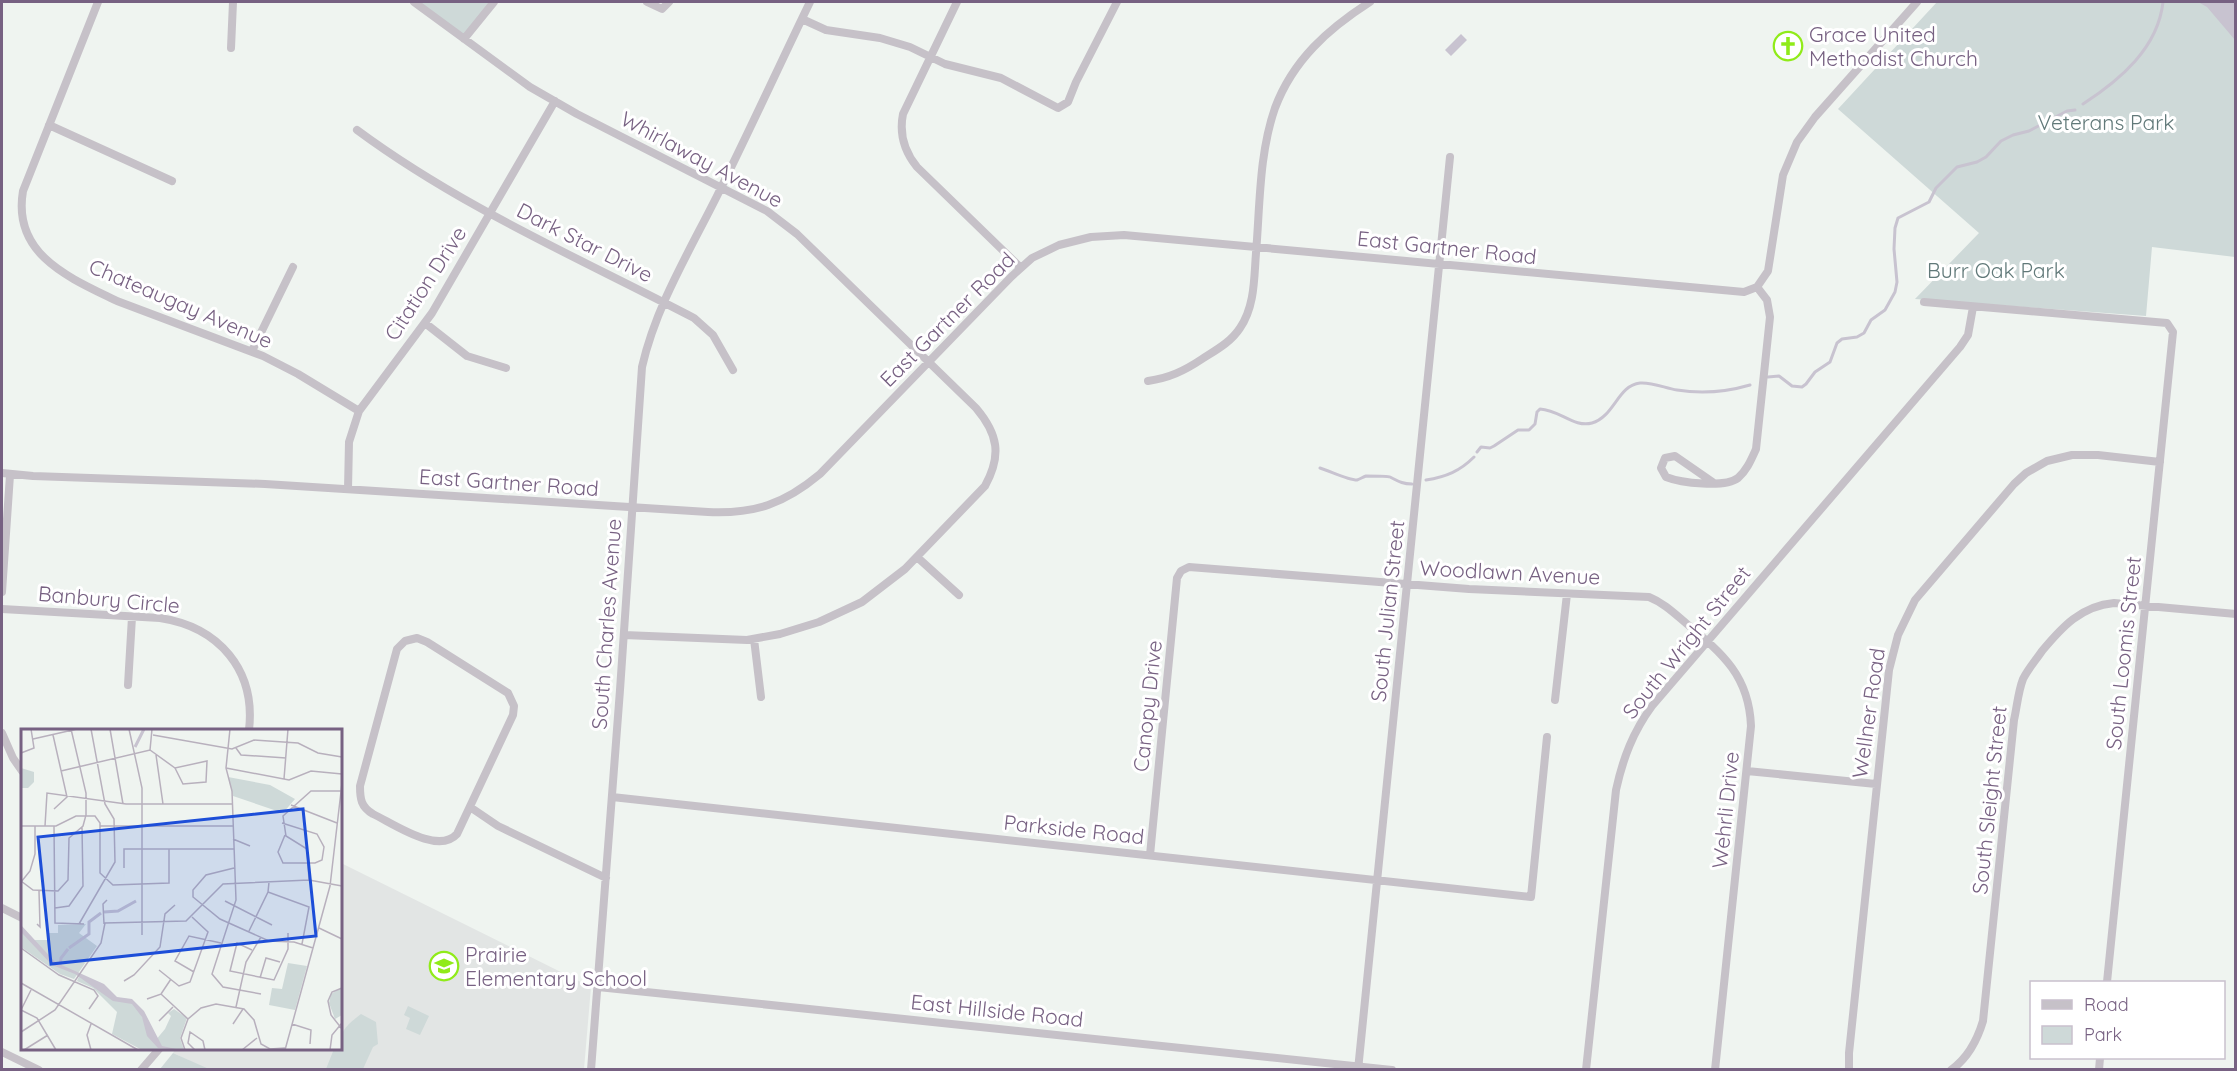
<svg xmlns="http://www.w3.org/2000/svg" width="2237" height="1071" font-family="Quicksand,sans-serif">
<style>
.built{fill:#e2e5e4}
.green{fill:#ced9d8}
.water{fill:#c8c3d0}
.lines{fill:none;stroke-linecap:round;stroke-linejoin:round}
.stream{stroke:#c8c3d0;stroke-width:3}
.minor{stroke:#c6c1c8;stroke-width:8}
.labels{text-anchor:middle;dominant-baseline:central;stroke-width:6;stroke-linejoin:round;paint-order:stroke}
.poi-label{font-size:21px;fill:#776182;stroke:#fff;text-anchor:start}
.park-label{font-size:21px;fill:#617979;stroke:#fff}
.street-label{font-size:21px;fill:#776182;stroke:#fff}
.inset-river{fill:none;stroke:#c8c3d0;stroke-width:3}
.inset-road{fill:none;stroke:#b8b0bd;stroke-width:1.5}
.view{fill:#1d4ed8;fill-opacity:0.15;stroke:#1d4ed8;stroke-width:3}
.inset-edge{fill:none;stroke:#776182;stroke-width:3}
</style>
<rect width="100%" height="100%" fill="#eff4f0"/>
<path class="built" d="M341,863L591,987L584,1069L209,1070L173,1053L176,1048H340Z"/>
<path class="green" d="M416,2H492L464,37Z
M1937,2H2235V257L2152,247L2146,316L1915,299L1979,233L1838,109Z
M408,1006L429,1016L420,1035L406,1029L410,1018L404,1015Z
M361,1014L376,1022L378,1044L373,1047L363,1069H326L334,1049L340,1048C340,1030 347,1025 361,1014Z
M173,1053L209,1069H160Z"/>
<path class="water" d="M2198,2H2235V40L2207,7Z
M1461,34L1467,40L1451,56L1445,50Z"/>
<g class="lines">
<path class="stream" d="M2083,104C2120,80 2158,48 2163,2
M1768,377L1779,376L1792,386L1802,387L1806,384L1815,372L1830,362L1837,343L1842,339L1857,337L1864,333L1871,320L1885,310L1895,292L1897,282L1894,249L1895,228L1898,218L1929,202L1936,188L1957,167L1977,162L1986,157L2001,141L2013,135L2029,131L2067,111L2075,110
M1477,452L1481,447L1490,448L1494,446L1518,430H1529L1535,424L1537,412L1540,409C1560,410 1574,428 1592,423C1614,417 1618,385 1640,383C1652,382 1665,388 1677,390C1701,394 1726,392 1750,385
M1320,468C1330,471 1348,480 1357,480C1360,479 1363,477 1366,476C1368,476 1388,476 1390,477C1398,481 1402,484 1412,484
M1426,480C1446,477 1460,471 1474,457"/>
<path class="minor" d="M98,2L23,191C12,255 70,278 117,301L263,356L298,374L359,411
M414,2L530,87L577,114L767,211L797,234L976,408C998,434 1002,455 985,486L905,569L862,602L819,622L780,634L747,640L624,635
M647,2L662,9L669,2
M957,2L903,114C899,134 904,151 917,167L1021,268
M802,19L826,30L880,38L910,47L945,64L1001,78L1058,108L1068,102L1076,82L1117,2
M464,39L494,2
M231,48L233,2
M49,125L172,181
M357,130C461,207 579,258 694,318L713,335L733,370
M1924,302L2167,323L2173,332L2107,982
M425,323L467,356L506,368
M252,351L293,267
M1148,381C1169,378 1184,371 1202,359C1216,350 1231,342 1240,328C1255,306 1254,278 1256,253C1260,205 1259,154 1275,108C1293,60 1328,29 1370,2
M2,473L33,476L265,484L708,512C755,514 784,504 820,474L1011,277L1032,258L1059,245L1091,237L1124,235L1744,292L1757,287L1768,271L1783,175L1797,142L1815,117L1917,2
M1714,483L1675,456L1665,458L1661,468L1666,477C1681,483 1725,488 1738,478C1747,470 1751,460 1756,449L1770,317L1767,300L1757,287
M348,489L349,442L359,411L432,313L555,101
M917,557L959,595
M2,592L10,475
M2,609L160,618C219,627 256,670 249,730
M417,638L427,642L508,693L514,706L513,715L457,834C438,855 394,824 373,814C361,807 360,799 360,786L397,649L405,641Z
M754,639L761,697
M128,685L132,617
M1555,700L1567,594
M2,733L13,758L22,771
M1747,771L1876,784
M612,797L1531,897L1547,737
M470,807L498,826L606,878
M1150,855L1177,578L1181,571L1189,567L1469,589L1649,597C1664,603 1675,614 1687,624C1723,654 1749,676 1751,726L1715,1070
M2,908L22,918
M598,987L1392,1070
M2,1052L39,1070
M141,1070L160,1048
M591,1070L620,690L642,367C656,306 689,252 717,196C749,132 779,66 810,2
M1358,1070L1450,157
M1586,1070L1616,790C1623,758 1633,732 1652,706L1960,347L1968,335L1973,307
M1849,1070V1053L1889,670L1898,635L1915,600L2014,484L2026,473L2047,461L2072,455H2098L2160,462
M1951,1070C1968,1058 1977,1041 1983,1021L2014,720C2017,707 2018,692 2023,679C2028,669 2036,660 2042,651C2062,627 2081,606 2114,603L2236,614
M2099,1070L2100,1058"/>
</g>
<defs>
<g id="church-ring" transform="scale(1.5)"><circle r="9.5" fill="#fff" stroke="#90eb19" stroke-width="1.5"/><path d="M-1.2-6h2.4v3.5h3.3v2.4h-3.3V6h-2.4V-.1h-3.3v-2.4h3.3Z" fill="#90eb19"/></g>
<g id="school-ring" transform="scale(1.5)"><circle r="9.5" fill="#fff" stroke="#90eb19" stroke-width="1.5"/><path d="M0-5L7-2L0 1L-7-2ZM-4 1L0 2.5L4 1V4Q0 6-4 4Z" fill="#90eb19"/></g>
</defs>
<g fill-rule="evenodd">
<use href="#church-ring" x="1788" y="46"/>
<use href="#school-ring" x="444" y="966"/>
</g>
<g class="labels">
<g class="poi-label">
<text x="1809" y="34">Grace United<tspan x="1809" dy="24">Methodist Church</tspan></text>
<text x="465" y="954">Prairie<tspan x="465" dy="24">Elementary School</tspan></text>
</g>
<g class="park-label">
<text x="2106" y="122">Veterans Park</text>
<text x="1996" y="270">Burr Oak Park</text>
</g>
<g class="street-label">
<text transform="translate(702 159) rotate(28)">Whirlaway Avenue</text>
<text transform="translate(585 242) rotate(27)">Dark Star Drive</text>
<text transform="translate(1447 247) rotate(6)">East Gartner Road</text>
<text transform="translate(425 283) rotate(-57)">Citation Drive</text>
<text transform="translate(181 303) rotate(23)">Chateaugay Avenue</text>
<text transform="translate(947 319) rotate(-45)">East Gartner Road</text>
<text transform="translate(509 482) rotate(4)">East Gartner Road</text>
<text transform="translate(1510 572) rotate(3)">Woodlawn Avenue</text>
<text transform="translate(109 599) rotate(5)">Banbury Circle</text>
<text transform="translate(1387 611) rotate(-84)">South Julian Street</text>
<text transform="translate(606 624) rotate(-86)">South Charles Avenue</text>
<text transform="translate(1686 642) rotate(-51)">South Wright Street</text>
<text transform="translate(2123 653) rotate(-84)">South Loomis Street</text>
<text transform="translate(1147 706) rotate(-84)">Canopy Drive</text>
<text transform="translate(1868 713) rotate(-82)">Wellner Road</text>
<text transform="translate(1989 800) rotate(-84)">South Sleight Street</text>
<text transform="translate(1725 810) rotate(-84)">Wehrli Drive</text>
<text transform="translate(1074 829) rotate(6)">Parkside Road</text>
<text transform="translate(997 1010) rotate(6)">East Hillside Road</text>
</g>
</g>
<g transform="translate(21 729)">
<rect width="321" height="321" fill="#eff4f0"/>
<path d="M0,39L13,43V53L7,59H0ZM207,48L249,56L274,70L262,84L212,67ZM65,195L58,204L76,217L53,250L39,245L0,218V198L11,211H26V204H37V196ZM267,234L286,237L274,281L248,276L251,259L261,260ZM59,245L91,268L107,270L116,278L134,312L144,300L150,287L147,284L153,280L166,289L159,309L163,321H121L91,305L96,283L72,259L56,252ZM320,259L321,286L314,290L308,274L310,265Z" fill="#ced9d8"/>
<path d="M0,196L34,233L83,255L96,268L111,270L123,282L141,317L160,321L137,319L126,307L121,288L111,275L92,272L54,245L31,236L0,203Z" fill="#c8c3d0"/>
<path class="inset-river" d="M114,18L123,0M83,183L97,182L115,172M48,219L68,205V193L80,184M39,237L40,229L47,220"/>
<path class="inset-road" d="M89,0L102,75M108,0L121,59V206M209,0L205,39L211,62L215,171L191,245L202,258L240,265M32,6L46,68L33,80M132,6L211,20L233,11L277,14L297,24L321,28M12,10L56,0M215,19L220,26L265,29M129,21L131,0M0,24L13,19L10,0M135,26L142,75M205,39L268,51L290,42L321,45M40,42L129,21L154,39L186,32L185,53L162,55L154,39M263,50L267,0M270,76L316,94M261,94L296,105L303,118L301,131L294,134H262L257,123L264,106M0,97H35L55,87H74L79,94V144L92,156L148,154V120M24,97L26,64L105,75H211M33,97L34,194L63,195M79,97H212M212,110L229,117M103,139V120H213M213,139L185,146L172,161V168L199,190L248,212L273,213L292,219M288,151L286,120L265,107L262,87L290,62H320M0,152L12,161L37,162L47,151L48,109L62,97L65,86V64L50,0M0,153L9,142L14,125V97M247,163L288,178L281,215M204,172L251,196M34,179L48,177L62,157L61,98M16,195L19,198L18,162M58,195L94,133L93,90L84,75L70,0M83,195L82,175L86,171M298,199L321,210M228,202L247,163L248,153M0,219L38,246L73,261L77,267L68,280M231,221L216,214L209,242L253,251L267,220V204M138,241L158,257L169,253L187,203L171,188M173,243L154,232L168,207L200,214M239,249L245,229L259,233M103,252L113,246L139,218L144,185L154,176M0,254L117,321M321,259L311,263L307,272L310,286L321,300M140,265L150,250M126,270L140,265L167,290M215,278L225,233L240,208M0,281L16,289L35,321M0,281L10,261M138,292L152,278M212,295L222,280M271,295L290,301L289,315M0,303L34,281L80,214L84,194L165,192L202,155L288,151L321,157M3,321L27,306M70,321L66,306L70,295M164,321L160,309L167,290L180,279L195,275L223,280L233,291L240,315L249,320L264,319M174,321L167,314L169,303L182,312L184,321M221,321L236,309M264,321L309,157L321,54M309,321L311,306L321,294"/>
<path class="view" d="M282,80L295,207L30,235L17,108Z"/>
<rect width="321" height="321" class="inset-edge"/>
</g>
<rect width="2237" height="1071" fill="none" stroke="#776182" stroke-width="6"/>
<rect x="2030" y="981" width="195" height="78" fill="#ffffff" stroke="#c9c0cd" stroke-width="1.5"/>
<rect x="2042" y="1000" width="30" height="9" fill="#c6c1c8" stroke="#c9c0cd" stroke-width="1.5"/>
<text x="2084" y="1011" font-size="18" fill="#776182">Road</text>
<rect x="2042" y="1026" width="30" height="18" fill="#ced9d8" stroke="#c9c0cd" stroke-width="1.5"/>
<text x="2084" y="1041" font-size="18" fill="#776182">Park</text>
</svg>
